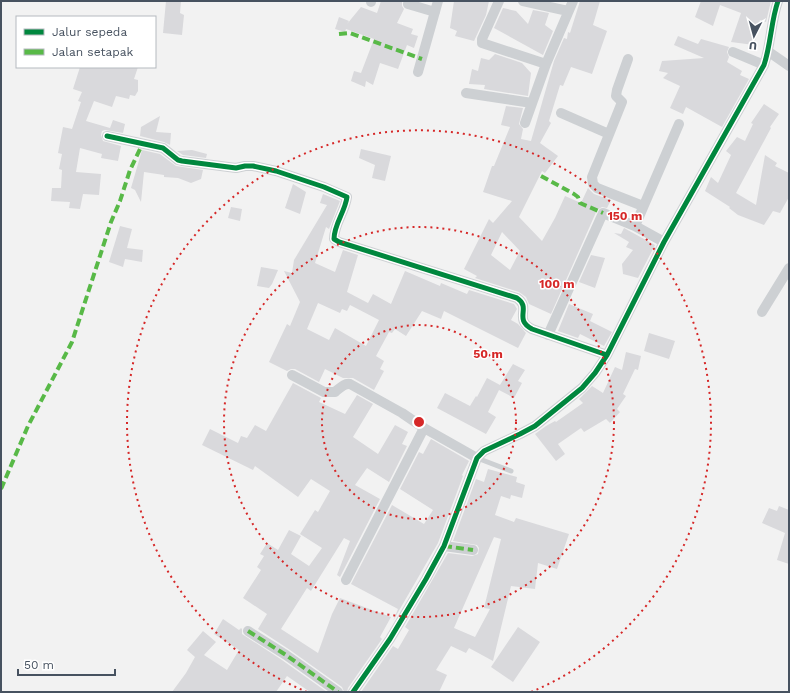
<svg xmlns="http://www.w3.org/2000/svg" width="790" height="693" font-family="'Work Sans',sans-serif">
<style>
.building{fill:#d9d9dc;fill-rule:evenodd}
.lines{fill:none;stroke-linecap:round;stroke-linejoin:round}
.lane{stroke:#cdd0d3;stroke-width:5}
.street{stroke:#cdd0d3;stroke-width:10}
.quiet{stroke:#58b947;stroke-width:4;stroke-dasharray:8 4;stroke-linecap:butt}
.cycleway-casing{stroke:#fff;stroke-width:8}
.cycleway{stroke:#00873e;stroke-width:5}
.ring{fill:none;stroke:#d62828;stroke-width:2;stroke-dasharray:2 4}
.centre{fill:#d62828;stroke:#fff;stroke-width:2}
.ring-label{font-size:12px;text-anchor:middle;font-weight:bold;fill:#d62828;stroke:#fff;stroke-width:3;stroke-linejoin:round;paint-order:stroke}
</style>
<rect width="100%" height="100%" fill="#f2f2f2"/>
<path class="building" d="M166,1H181L180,13L184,15L182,35L163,33Z
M381,1H402V6L404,9L397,23L413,29L411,34L418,36L414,48L407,45L398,69L380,63L373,85L366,81L365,87L351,81L354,71L361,73L374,39L346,29L345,32L335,29L339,17L349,21L347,24L361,7L377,13Z
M454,1H489L486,15L474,41L455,36L457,31L450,28Z
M580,1H600L593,25L607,31L592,74L571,67L563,86L560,85L549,121L551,123L540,143L558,156L545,173L542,171L519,217L542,241L555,218L565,196L581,203L588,188L594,194L611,200L607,208L602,207L597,210L551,314L529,304L526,297L519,292L475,278L477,276L464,269L489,219L493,223L512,201L483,192L492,166H494L510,127L501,125L506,106L523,108L519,124L523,129L521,139L531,141L554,61L564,38L567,39L568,32L570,33ZM502,232L520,251L510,270L491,255Z
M701,1H771L766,22L760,20L754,45L731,42L741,13L720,5L713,26L695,17Z
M503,8L516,11L528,24L533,10L549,13L545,25L553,31L543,55L494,28Z
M678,36L698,44L701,39L729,47L727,52L729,57L727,62L742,71L740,75L749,79L722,127L686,107L683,114L670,108L680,86L663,78L668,73L659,71L662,61L704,58L674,45Z
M495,54L522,63L531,73L528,96L484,89L485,85L469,84L472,69L478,71L481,58L489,60Z
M80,67H138L134,79L138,80V91L135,96L130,95L129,99L116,96L112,107L94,101L86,121L110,128L113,120L125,124L123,133L105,130L102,131L101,135L103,141L121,146L118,161L101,158L102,154L80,148L76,172L101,174L99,195L83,194L80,209L69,208L70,202L51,201L52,188H61L62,170L59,169L62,154L58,153L63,127L72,129L81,102L78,101L82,92L73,89Z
M764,104L779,114L770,127L771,128L736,193L756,205L765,155L777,163L775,166L789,173V197L780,213L773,211L764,225L738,215L729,208L730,207L705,191L711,177L718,183L731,155L726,151L737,137L745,141L753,124L751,123Z
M160,116L156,132L171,133L170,145L164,142L140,136L141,127Z
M361,149L391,156L385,181L372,178L375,165L359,158Z
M142,150L160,154L176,166L203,170L201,179L191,183L178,178L164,177V175L144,172L141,202L135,190L131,188Z
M192,150L207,154L206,158L183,155L177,151Z
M293,184L306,192L300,214L285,208Z
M323,194L340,201L329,229L326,227L315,263L335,272L343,250L358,255L347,292L368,303L373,294L391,304L405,271L440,286L441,283L467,294L469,290L514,304L517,309L511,320L518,324L526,333L518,348L444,311L441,319L422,311L406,336L395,329L392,333L389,332L376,356L384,361L380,369L384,371L374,390L353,378H343L325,369L319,382L295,369H291L287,371L269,362L287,324L290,326L300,302L284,271L292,273L294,260L327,205L320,203ZM318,303L340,313L342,309L347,311L350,305L379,320L366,346L335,328L329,340L307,329Z
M231,207L242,209L240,221L228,218Z
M120,226L132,229L127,248L143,250L142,262L125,259L123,267L109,262Z
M624,228L655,245L638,278L623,274L622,264L633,250L626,247L629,242L614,233L621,234Z
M591,255L605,258L595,288L579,282Z
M261,267L278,270L272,284L269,288L257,286Z
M569,304L593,314L590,321L612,332L604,346L580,334L578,338L558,331Z
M649,333L675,341L669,359L644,351Z
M626,352L641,356L638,370L635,369L623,394L626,396L617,409L620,412L610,423L606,419L584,432L581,428L558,444L565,454L556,461L535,434L546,426L555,421L556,422L583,403L579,399L592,386L603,393L615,367L622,370Z
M513,364L525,370L518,381L522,383L514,398L499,390L488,412L496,417L486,434L437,408L445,393L470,406L476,396L477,397L487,378L500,385Z
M293,383L321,398L319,402L345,414L357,395L373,404L353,437L378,454L395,425L408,432L402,444L407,446L389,482L367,468L355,485L380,499L340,577L337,575L350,541L344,538L311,591L307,588L281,629L318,653L332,614L340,598L391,617L380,637L382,639L348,688L347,692H344L342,687L290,650L258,629L267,614L243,598L261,570L257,567L264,556L260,554L267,543L278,550L289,530L301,536L291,554L309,566L322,548L300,534L315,510L318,512L330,491L311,479L298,497L255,466L253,470L202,445L210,429L238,443L241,436L247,438L255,425L266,431Z
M431,439L469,461L462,475L463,476L438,543L393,621L398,609L351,584L392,505L424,524L433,510L400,489L419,452L423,454Z
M488,469L517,477L516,482L525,485L522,498L511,495L510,499L501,496L495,515L514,522L516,518L569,534L557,569L538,563L535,589L511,586L493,661L469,648L466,653L451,646L436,670L447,675L439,692H361L393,646L398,649L409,630L405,627L448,553L472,556L478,554L479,548L477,545L453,541L476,479L484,482ZM494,537L501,539L484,608L490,609L475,637L454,628Z
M779,506L789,510V564L777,560L785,533L762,523L769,508L777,511Z
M223,619L239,630L241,628L242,629V634L245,636L282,660L327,692H310L287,676L276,692H172L186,673L195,657L187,650L203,631L216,642L204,655L227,670L239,650L214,634Z
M518,627L540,642L513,682L491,667Z"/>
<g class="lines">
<path class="lane" d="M477,458L511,471"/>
<path class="street" d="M499,1L482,39V43L546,64
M523,1L568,11
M371,2V1
M408,4L435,12
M733,52L764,65
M769,52L789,66
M628,59L617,90L616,96L622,102L592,177L593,184L597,188L643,206
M418,72L438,1
M466,93L532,103
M561,113L609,134
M525,123L546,64L573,1
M107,136L163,148L178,160L182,161L236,168L245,166H253L276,171L324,187L347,197C345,212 334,224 334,239L339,242L517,298C532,308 513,319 532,329L607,355
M635,226L679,124
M762,312L789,268
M548,335L603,213L635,226L664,242
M292,375L324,392H335C340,388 344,383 350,384L402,413L424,428L477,458
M444,546L473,550
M346,580L424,428
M248,631L286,655L338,692
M353,692L390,639L426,579L444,546L477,458L484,451L520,434L535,426L582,388L595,373L607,355L664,242L764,65C771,44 771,21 778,1"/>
<path class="quiet" d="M339,34L350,33L422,59
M541,176L574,194L578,197L580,203L603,213
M1,489L28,426L72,342L111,222L120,201L130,170L142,145
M444,546L473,550
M248,631L286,655L338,692"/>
<g class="cycleway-casing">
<path id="cycleway" d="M107,136L163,148L178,160L182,161L236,168L245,166H253L276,171L324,187L347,197C345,212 334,224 334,239L339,242L517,298C532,308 513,319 532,329L607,355
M353,692L390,639L426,579L444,546L477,458L484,451L520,434L535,426L582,388L595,373L607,355L664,242L764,65C771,44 771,21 778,1"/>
</g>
<use href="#cycleway" class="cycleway"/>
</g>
<g class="ring">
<circle cx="419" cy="422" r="97"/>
<circle cx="419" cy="422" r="195"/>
<path d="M307 692A292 292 0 1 1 531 692"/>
</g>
<circle cx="419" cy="422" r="6" class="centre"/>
<g class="ring-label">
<text x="625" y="220">150 m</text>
<text x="557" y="288">100 m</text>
<text x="488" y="358">50 m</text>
</g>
<rect width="790" height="693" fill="none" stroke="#475260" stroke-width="4"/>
<rect x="16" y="16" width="140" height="52" fill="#ffffff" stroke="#b5babf"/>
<rect x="24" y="29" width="20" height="6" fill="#00873e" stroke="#b5babf"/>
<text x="52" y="36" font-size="12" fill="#475260">Jalur sepeda</text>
<rect x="24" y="49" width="20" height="6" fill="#58b947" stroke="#b5babf"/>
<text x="52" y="56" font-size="12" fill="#475260">Jalan setapak</text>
<g transform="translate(754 36) rotate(186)" stroke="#ffffff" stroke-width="3" paint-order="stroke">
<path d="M0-3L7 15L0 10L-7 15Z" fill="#475260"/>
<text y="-6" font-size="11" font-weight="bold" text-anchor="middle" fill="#475260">U</text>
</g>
<path d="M18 669v6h97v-6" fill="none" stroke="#475260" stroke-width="2"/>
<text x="24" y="669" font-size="12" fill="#475260" stroke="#ffffff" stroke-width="3" paint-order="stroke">50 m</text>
</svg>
